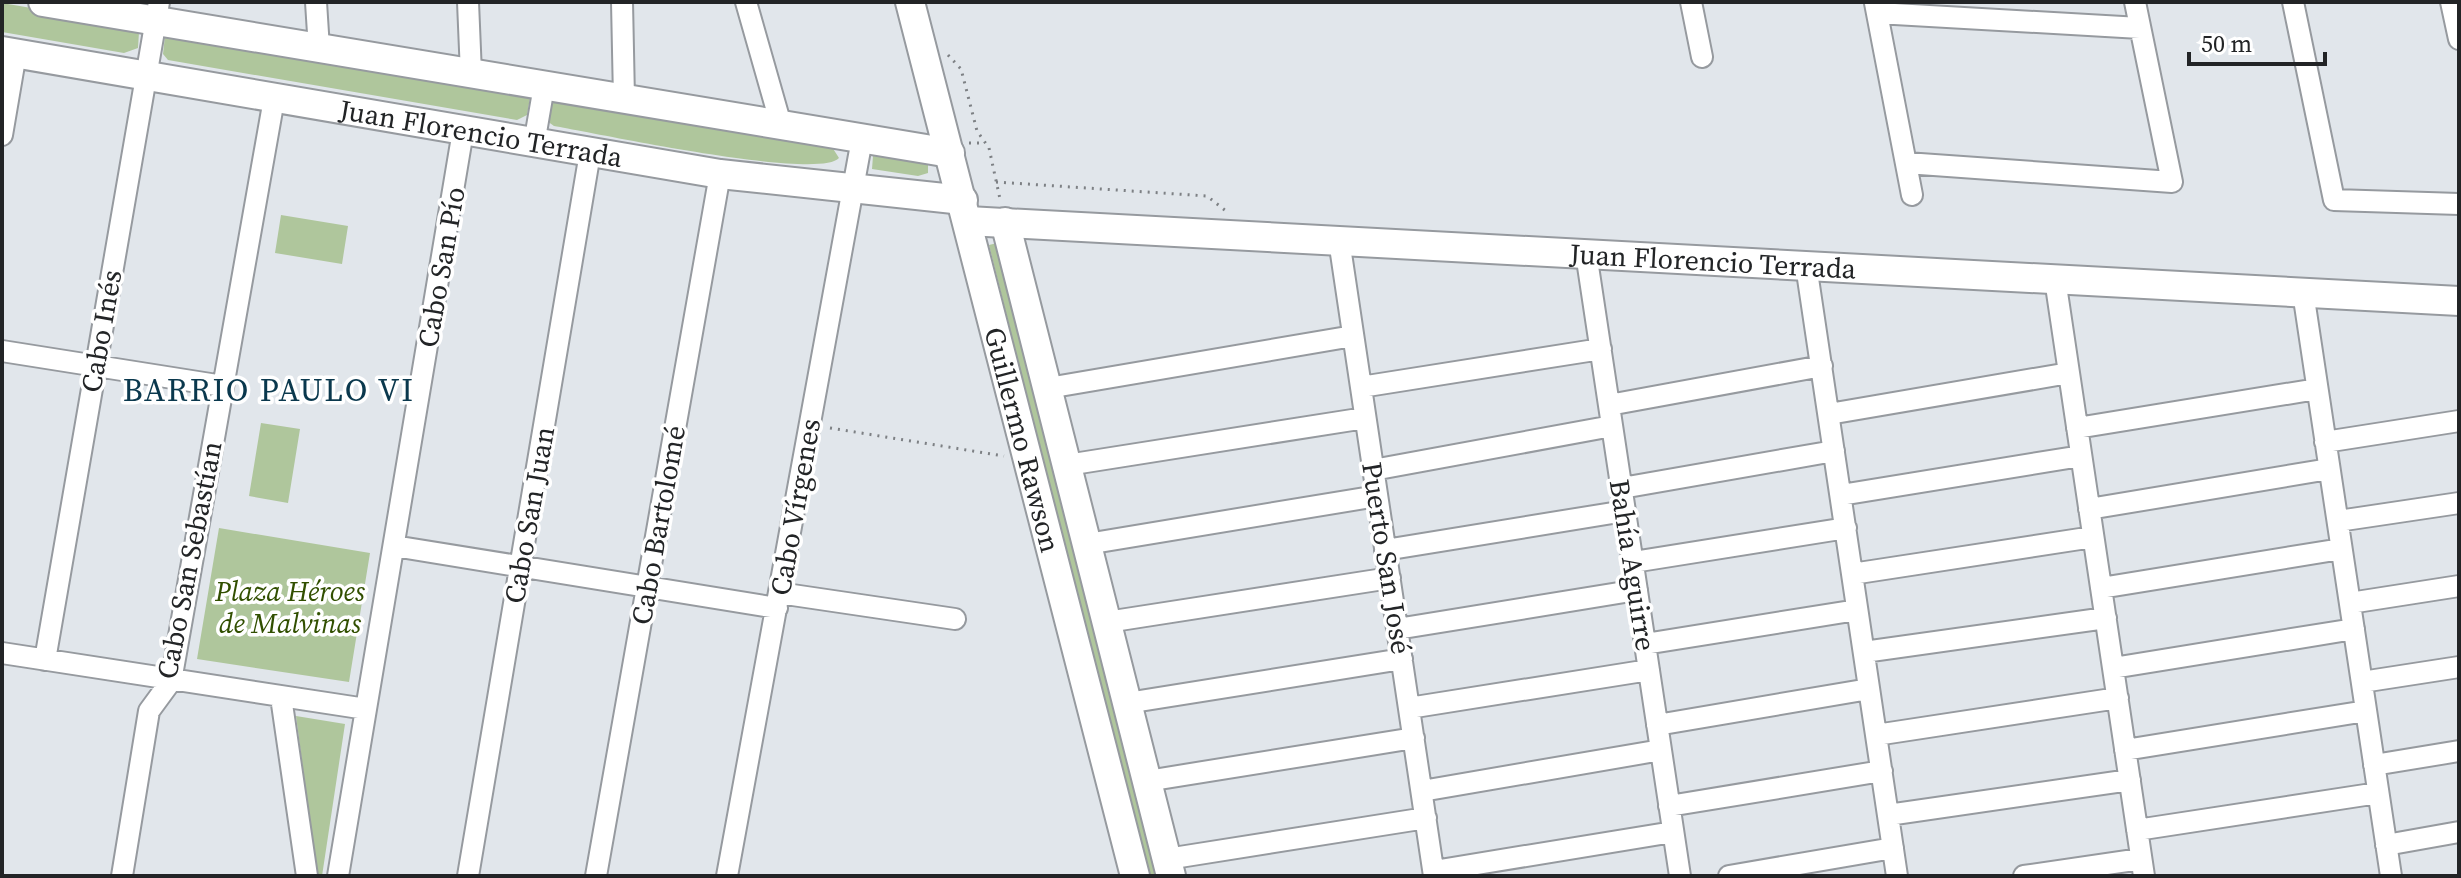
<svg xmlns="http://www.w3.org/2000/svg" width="2461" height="878" font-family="'Source Serif 4',serif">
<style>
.green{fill:#afc69c}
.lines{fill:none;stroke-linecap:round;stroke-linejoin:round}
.street-casing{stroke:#969a9f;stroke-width:24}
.secondary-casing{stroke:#969a9f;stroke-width:32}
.path{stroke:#7d8084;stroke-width:3;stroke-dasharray:2 6;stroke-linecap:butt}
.street{stroke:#fff;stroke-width:20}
.secondary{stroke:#fff;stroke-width:28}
.labels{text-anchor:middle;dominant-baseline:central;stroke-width:7;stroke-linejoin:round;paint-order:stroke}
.street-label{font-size:28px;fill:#222426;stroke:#fff}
.park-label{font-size:28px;font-style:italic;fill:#314f00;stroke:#fff}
.quarter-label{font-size:32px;letter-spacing:2px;fill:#0a384d;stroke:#fff}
</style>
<rect width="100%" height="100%" fill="#e1e6eb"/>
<path class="green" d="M2,3L131,25L139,32L138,48L124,53L2,32Z
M165,36L527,95L530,98L527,115L517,120L168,60L163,54Z
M549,99L832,147L839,158C818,181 595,133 554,126L547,121Z
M873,156L923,161L928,165V173L918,176L872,169Z
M281,215L348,226L342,264L275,253Z
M1001,242L1161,876H1147L989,245Z
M261,423L300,429L288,503L249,496Z
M219,528L370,553L349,682L197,659Z
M296,716L345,724L322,876H317Z"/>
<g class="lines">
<g class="street-casing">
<path id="street" d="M316,2L319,49
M468,2L471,74
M622,2L624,99
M746,2L781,125
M1691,2L1702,57
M2293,2L2334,200L2459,204
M2451,2L2459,39
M1875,3L1912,195
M1877,13L2140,28
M2,135L16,53
M534,144L544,86
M1906,163L2172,182L2135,2
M1339,240L1434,876
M1586,253L1680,876
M1806,265L1897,876
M2055,279L2144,876
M2303,292L2391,876
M2,351L223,386
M1361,387L1601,349
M1048,388L1353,336
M1609,405L1822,366
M1829,414L2069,373
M2077,428L2317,389
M2325,442L2459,421
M1067,465L1365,418
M1373,470L1612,426
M1622,488L1834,451
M1841,495L2081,456
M2089,509L2329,469
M2338,521L2459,503
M1087,544L1377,496
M394,546L777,608
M1385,550L1625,511
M1633,562L1846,528
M1852,574L2093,537
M2101,588L2341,549
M779,593L955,619
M2350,603L2459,586
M1107,622L1390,578
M1397,629L1637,590
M1645,644L1857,610
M1864,652L2106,618
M2,653L366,709
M45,660L159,2
M2113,668L2354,629
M2362,682L2459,667
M281,697L307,876
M1127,703L1402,659
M1409,708L1649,670
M1657,725L1869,689
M1876,735L2118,698
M2125,750L2366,711
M2374,765L2459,751
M1147,781L1414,738
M1422,791L1661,750
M1669,806L1882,771
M1888,815L2130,780
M2137,830L2378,793
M2386,845L2459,832
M1167,859L1426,818
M1434,871L1673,832
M122,876L149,711L171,681L274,99
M338,876L463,131
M468,876L590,153
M596,876L720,174
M727,876L862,139
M1729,876L1893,848
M2024,876L2141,859"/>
</g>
<g class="secondary-casing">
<g id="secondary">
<path d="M43,2L950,153"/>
<path id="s1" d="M910,2L1135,876"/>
<path id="s2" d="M2,51L720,174L963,200"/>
<path id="s3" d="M968,221L2459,301"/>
<path d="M1005,222L1171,876"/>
</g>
</g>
<path class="path" d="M948,55L961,69L977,131L989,148L1000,199
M969,143H985
M996,182L1207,196L1226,211
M830,428L1004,456"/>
<use href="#street" class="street"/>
<use href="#secondary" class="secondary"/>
</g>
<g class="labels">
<g class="street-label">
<text stroke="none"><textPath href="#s2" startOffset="486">Juan Florencio Terrada</textPath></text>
<text stroke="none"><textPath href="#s3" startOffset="746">Juan Florencio Terrada</textPath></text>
<text transform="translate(441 267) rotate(-80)">Cabo San Pío</text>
<text transform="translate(101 331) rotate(-80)">Cabo Inés</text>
<text stroke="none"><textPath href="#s1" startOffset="452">Guillermo Rawson</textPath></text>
<text transform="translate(795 507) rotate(-80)">Cabo Vírgenes</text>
<text transform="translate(529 515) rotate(-80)">Cabo San Juan</text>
<text transform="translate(658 525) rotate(-80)">Cabo Bartolomé</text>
<text transform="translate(1387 558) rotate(81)">Puerto San José</text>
<text transform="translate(189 560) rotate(-79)">Cabo San Sebastían</text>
<text transform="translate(1633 565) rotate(81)">Bahía Aguirre</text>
</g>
<g class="park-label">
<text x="290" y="591">Plaza Héroes<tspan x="290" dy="32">de Malvinas</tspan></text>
</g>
<g class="quarter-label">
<text x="269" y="390">BARRIO PAULO VI</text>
</g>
</g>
<rect width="2461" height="878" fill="none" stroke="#222426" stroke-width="8"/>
<path d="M2189 52v12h136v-12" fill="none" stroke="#222426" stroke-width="4"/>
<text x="2201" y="52" font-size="24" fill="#222426" stroke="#ffffff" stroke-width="6" paint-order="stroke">50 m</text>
</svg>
